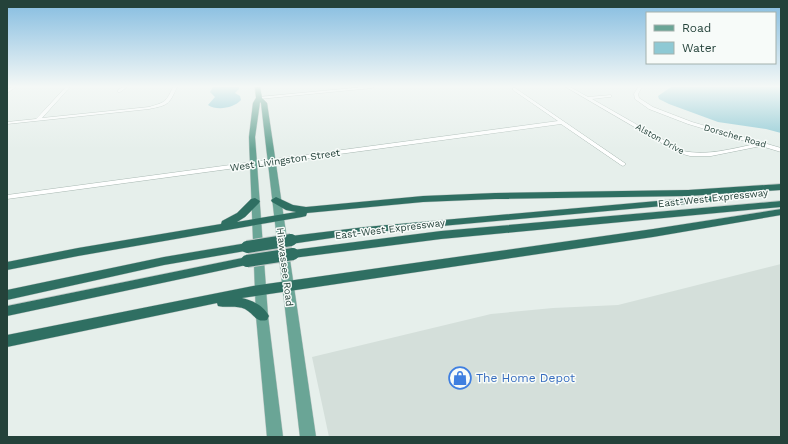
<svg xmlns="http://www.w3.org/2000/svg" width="788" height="444" font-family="'Work Sans',sans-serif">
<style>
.built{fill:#d4dfda}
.water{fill:#8ec9d4}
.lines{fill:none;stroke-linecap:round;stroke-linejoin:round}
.minor-casing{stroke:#a8b8b2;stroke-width:1}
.major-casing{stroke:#c2cac8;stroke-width:1}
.highway-casing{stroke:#c2cac8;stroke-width:1}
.minor{fill:#fff;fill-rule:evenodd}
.major{fill:#6aa596;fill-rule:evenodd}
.highway{fill:#2f6f62;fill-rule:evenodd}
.highway-bridge-casing{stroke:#c2cac8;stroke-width:14;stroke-linecap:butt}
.highway-bridge{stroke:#2f6f62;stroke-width:12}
.labels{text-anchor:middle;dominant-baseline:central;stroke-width:3;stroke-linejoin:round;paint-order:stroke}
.far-street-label{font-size:9px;fill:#24423a;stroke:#f7fbf9}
.street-label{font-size:10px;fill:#24423a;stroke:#f7fbf9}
.near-shop-label{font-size:12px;fill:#366cbe;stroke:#f7fbf9;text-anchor:start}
</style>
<rect width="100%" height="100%" fill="#e6efeb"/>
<path class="built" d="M781,264V437H329L312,357L491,314L553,308L618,305Z"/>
<path class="water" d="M213,87H239V89L235,93L240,96L241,100C234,108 217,111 208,105L215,97L210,92Z
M671,87H781V133L766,129L718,122L669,104L659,99L658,96Z"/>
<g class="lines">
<g class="minor-casing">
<path id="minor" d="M12,87H16L7,93V90Z
M66,87H70L42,118L149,107C166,102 166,102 173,87H177C169,105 168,105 149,109L7,124V122L36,119Z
M123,87H127L120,92H118V90Z
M364,87H374L372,88L259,99L257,98L259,97Z
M566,87H570L588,97L611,95V97H609L592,99L683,151C707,156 731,149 755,144L688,124L649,109L635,99L634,94L638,87H642L638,94L639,98L653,107L692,122L781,148V152L761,146L711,156H690L679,153Z
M513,88H515L626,164L623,166L621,165L561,124L7,199V195L558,121L513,90Z"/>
</g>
<g class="major-casing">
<path id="major" d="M255,87H260L262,98L267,103L316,437H300L261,103L260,102L255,137L268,316L283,437H267L256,316L249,137L253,103L256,98Z"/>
</g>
<g class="highway-casing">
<path id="highway" d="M781,184V190L688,196L495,199L423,202L307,213L306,216L302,217L78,256L7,270V262L78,248L221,224L222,221L237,213L251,199L255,198L260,201L259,203L245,217L237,222L296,212L286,210L272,202L271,200L276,197L293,205L306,207L423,196L495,193L688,190Z
M725,195L729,196L730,198L729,200L365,233L291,244L287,243L285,240L287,237L291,236L365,227Z
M781,201V207L441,239L293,258L289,257L287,254L289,251L293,250L441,231Z
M781,209V215L653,237L242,298C254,301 264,306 269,316L267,320C256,323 254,314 245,309C236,305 227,308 218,306L217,303L7,347V335L253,286L653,229Z
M247,243L251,244L253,247L251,250L164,265L7,300V290L164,257Z
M247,257L251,258L253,261L251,264L7,316V306Z"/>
</g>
<use href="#minor" class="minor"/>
<use href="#major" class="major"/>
<use href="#highway" class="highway"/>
<g class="highway-bridge-casing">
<path id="highway-bridge" d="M247,247L291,240
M247,261L293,254"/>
</g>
<use href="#highway-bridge" class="highway-bridge"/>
</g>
<linearGradient id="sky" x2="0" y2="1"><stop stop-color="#84bce0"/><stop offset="0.58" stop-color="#f4f8f6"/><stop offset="1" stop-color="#f4f8f6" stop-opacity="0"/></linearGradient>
<rect width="788" height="149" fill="url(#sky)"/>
<defs>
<g id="shop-ring" transform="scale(1.15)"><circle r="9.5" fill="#f7fbf9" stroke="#3f7fe0" stroke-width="1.5"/><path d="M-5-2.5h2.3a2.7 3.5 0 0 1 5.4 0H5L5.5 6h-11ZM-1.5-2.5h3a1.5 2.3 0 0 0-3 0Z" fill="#3f7fe0"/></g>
</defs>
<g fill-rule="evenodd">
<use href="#shop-ring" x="460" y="378"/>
</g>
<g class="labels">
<g class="far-street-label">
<text transform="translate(735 136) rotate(16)">Dorscher Road</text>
<text transform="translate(660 139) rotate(29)">Alston Drive</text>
</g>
<g class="street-label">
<text transform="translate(285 160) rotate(-8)">West Livingston Street</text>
<text transform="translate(713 198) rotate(-6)">East-West Expressway</text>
<text transform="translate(390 229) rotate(-7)">East-West Expressway</text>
<text transform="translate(285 267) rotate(83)">Hiawassee Road</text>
</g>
<g class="near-shop-label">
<text x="476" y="378">The Home Depot</text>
</g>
</g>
<rect width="788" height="444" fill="none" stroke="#24423a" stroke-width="16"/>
<rect x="646" y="12" width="130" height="52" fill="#f7fbf9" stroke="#a3b1ad"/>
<rect x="654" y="25" width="20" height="6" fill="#6aa596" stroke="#a3b1ad"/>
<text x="682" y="32" font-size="12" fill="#24423a">Road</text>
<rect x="654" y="42" width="20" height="12" fill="#8ec9d4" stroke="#a3b1ad"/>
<text x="682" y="52" font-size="12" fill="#24423a">Water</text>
</svg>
